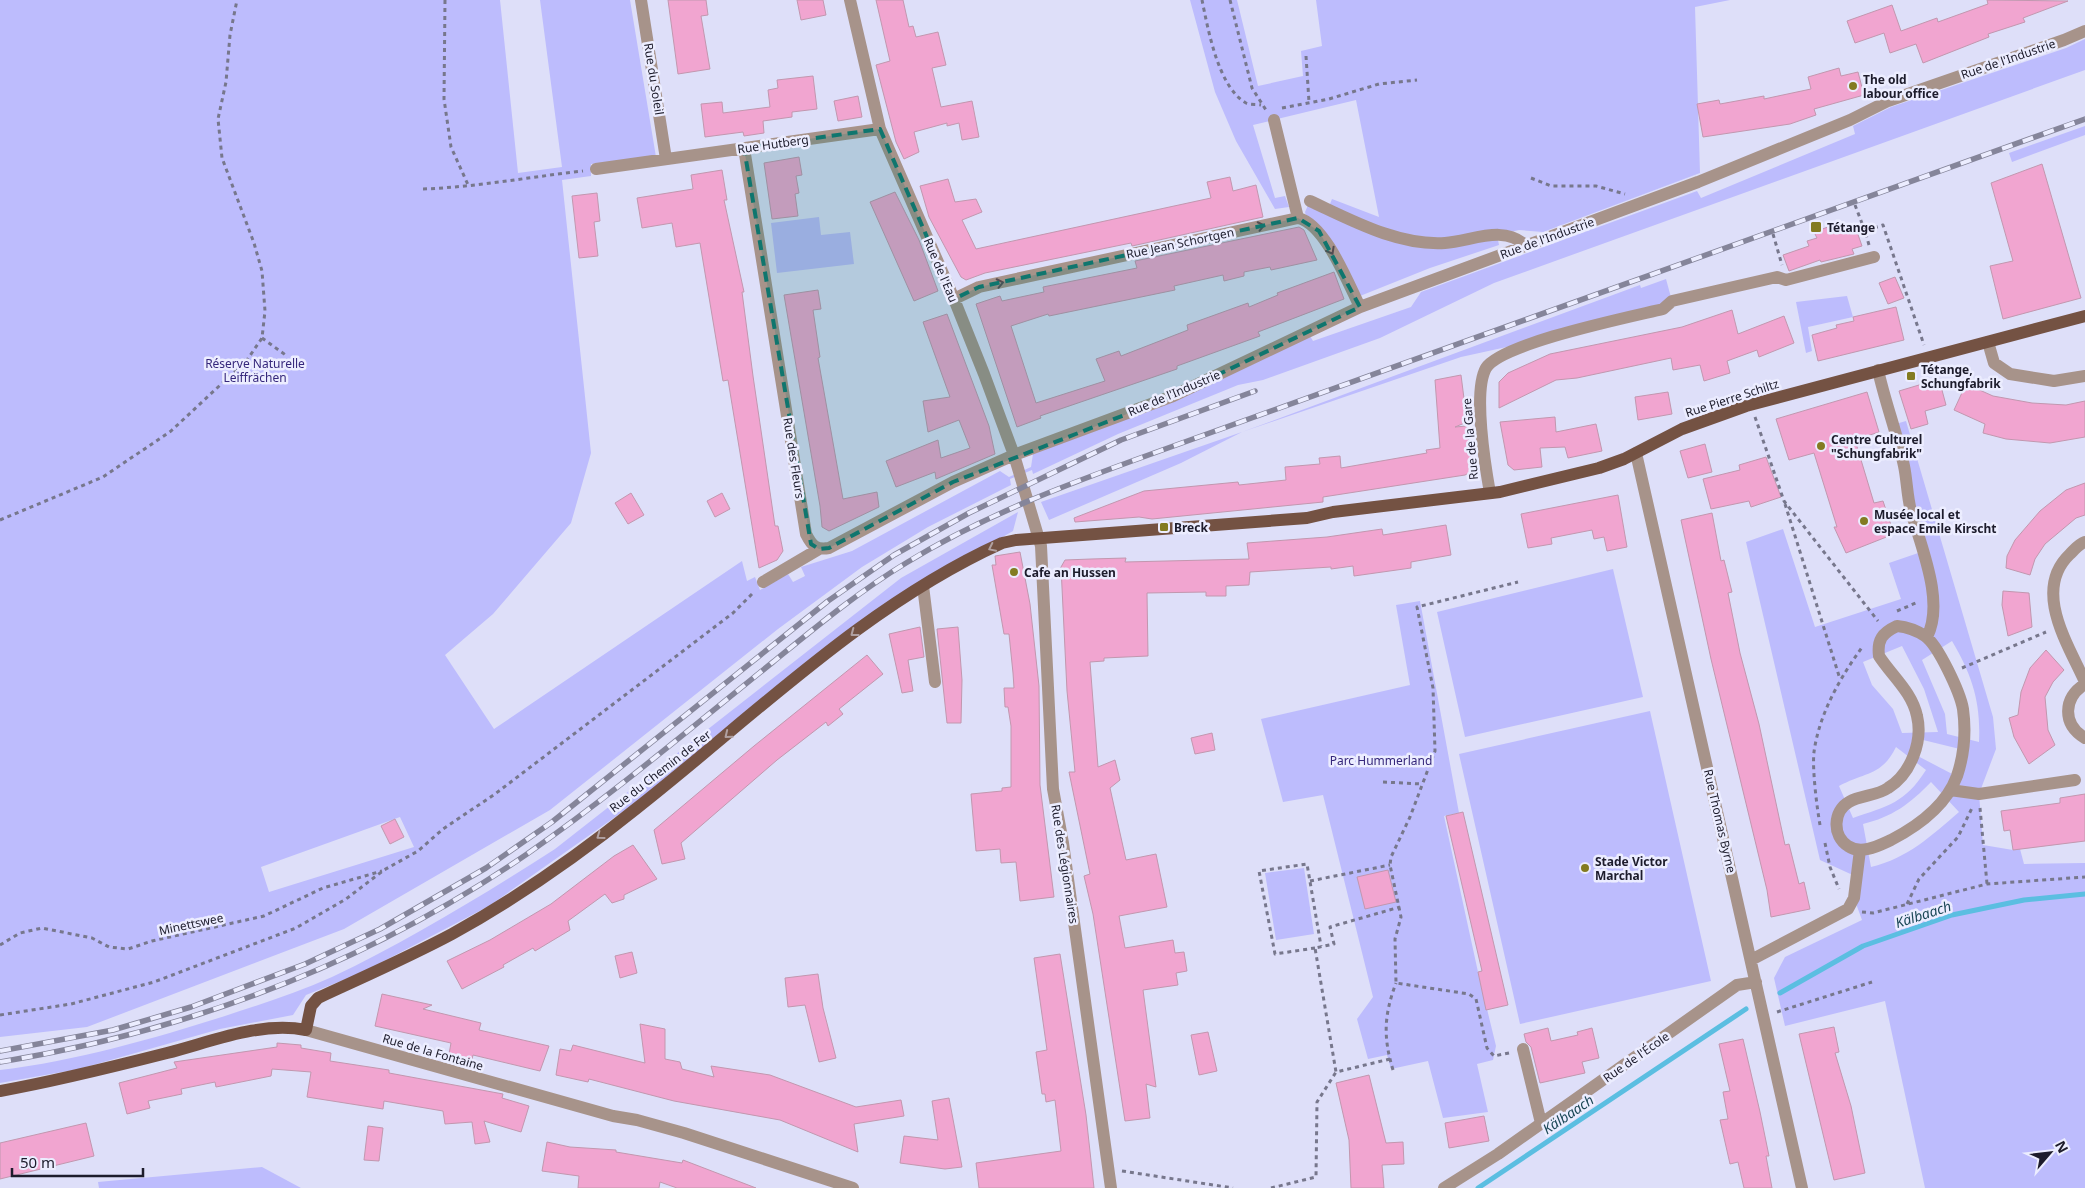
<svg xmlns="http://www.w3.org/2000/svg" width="2085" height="1188" font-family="'Noto Sans',sans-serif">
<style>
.green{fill:#bdbcfd;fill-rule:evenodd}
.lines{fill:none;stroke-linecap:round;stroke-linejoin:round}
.stream{stroke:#5bbee1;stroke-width:5}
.building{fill:#f1a5d0;stroke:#c297af}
.path{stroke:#77778c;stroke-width:3;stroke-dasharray:4 4;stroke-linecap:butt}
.minor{stroke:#a7938a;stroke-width:12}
.major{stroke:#745243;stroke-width:12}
.rail-casing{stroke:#85859a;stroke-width:5.5}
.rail{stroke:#ecedff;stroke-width:4;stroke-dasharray:11;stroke-linecap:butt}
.oneway{stroke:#544c52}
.oneway2{stroke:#b0a0a1}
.marked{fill:#0f766e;fill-opacity:0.2;stroke:#0f766e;stroke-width:4;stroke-dasharray:10 6;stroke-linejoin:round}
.poi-dot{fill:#837b21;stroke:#ecedff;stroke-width:2}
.labels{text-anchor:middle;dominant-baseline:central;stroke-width:5;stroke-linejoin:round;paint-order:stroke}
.street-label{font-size:12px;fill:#1d1c2c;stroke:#ecedff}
.poi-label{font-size:12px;font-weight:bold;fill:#1d1c2c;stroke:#ecedff;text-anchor:start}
.park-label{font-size:12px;fill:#35277b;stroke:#ecedff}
.water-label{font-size:14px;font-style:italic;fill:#1c4857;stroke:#ecedff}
</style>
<rect width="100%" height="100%" fill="#dedff9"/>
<path class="green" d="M0,0H500L518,173L562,167L540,0H630L656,157L591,164V176L562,180L591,453L571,523L493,614L445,655L494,729L742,561L747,581L755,577L760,590L788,574L793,582L805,576L801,567L852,551L1000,471L1009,477L1031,467L1033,454L1310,336L1313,341L1411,307L1421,292L1697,191L1701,198L1855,134L1853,126L1891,107L2066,48L2085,39V70L1494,283L1380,338L1263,380L1238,385L1118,434L1033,474L1032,470L1010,479L1011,485L928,527L862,567L778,629L550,810L344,929L87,1027L0,1037ZM400,817L414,847L269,892L261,867Z
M1190,0H1237L1258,86L1303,76L1301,51L1322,46L1316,0H1730L1695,7L1700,173L1543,232L1519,230L1497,235L1499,245L1430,268L1355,298L1307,220L1305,212L1310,201L1328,209L1332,199L1379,217L1356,100L1253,125L1275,198L1285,196L1289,207L1275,209L1236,141L1215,92Z
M2085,126V135L2012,162L2009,153Z
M819,217L821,235L850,232L854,264L777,273L771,223Z
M1666,279L1672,301L1556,336L1461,357L1242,432L1181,463L1049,520L1041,502L1242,432L1640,285L1641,288Z
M1847,296L1853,317L1808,327L1812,351L1806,353L1796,302Z
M1906,421L1993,717L1996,749L1979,794L1983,845L2013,850L2020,849L2024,864L2085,863V1188H1925L1885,1001L1785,1026L1774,978L1785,957L1862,920L1854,898L1857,877L1820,860L1746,542L1783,529L1815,627L1901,599L1889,563L1924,551L1892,425ZM1952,641C1972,675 1981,702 1979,742L1947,734L1945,714L1922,660ZM1902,646L1924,689L1938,732L1902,733L1893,709L1872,685L1863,662ZM1919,739L1964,750L1956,776L1914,754ZM1896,747L1926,770C1905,803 1888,806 1853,818L1839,786C1865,772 1882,776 1896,747ZM1931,782L1959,812C1931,836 1908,858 1871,867L1863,824C1892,817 1910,804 1931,782Z
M1018,512L1013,531L898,597L628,808L489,906L361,973L306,995L293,1015L220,1029L79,1069L0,1083V1070C76,1061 152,1039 225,1016C261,1004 297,993 332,977C409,940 483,895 555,849L901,578Z
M1613,569L1643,697L1465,737L1437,612Z
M1420,601L1459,813L1444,816L1478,972L1496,1046L1493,1060L1477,1064L1488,1112L1443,1118L1428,1061L1391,1069L1387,1055L1368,1059L1357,1019L1373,997L1323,795L1283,802L1261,719L1410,685L1396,605Z
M1650,711L1711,981L1520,1024L1459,754Z
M1304,868L1314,934L1276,940L1265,873Z
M262,1167L301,1188H99L98,1182Z"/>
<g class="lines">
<path class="stream" d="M1780,993L1863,946L1952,915L2024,900L2085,894
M1478,1188L1746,1009"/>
</g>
<path class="building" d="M668,0H706L708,15L701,16L710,69L678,74Z
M797,0H823L826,15L801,20Z
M876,0H903L909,27L913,26L916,37L938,32L946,65L932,68L941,107L972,101L979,137L962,140L959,123L947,126V123L914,132L919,152L904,159L896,142L876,65L890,61Z
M1987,0L2068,1L2023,18L2025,22L1988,34L1989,37L1923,63L1916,44L1890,53L1884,33L1855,43L1847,21L1892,5L1901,31L1937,18L1938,22L1988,4Z
M1839,68L1841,76L1858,72L1864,95L1814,109L1816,115L1790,124L1703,137L1697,104L1719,100L1720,104L1764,96V99L1811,89L1808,77Z
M813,76L817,109L792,112V117L763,121L764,133L744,136L743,132L705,137L701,104L722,102L723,113L770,107L768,90L778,88L777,80Z
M858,96L862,117L838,121L834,101Z
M799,157L802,175L796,176L799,193L795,194L798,216L772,219L764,163Z
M2042,164L2081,298L2003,319L1990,266L2013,261L1991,183Z
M722,170L727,200H724L744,292H742L753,376L775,526H778L783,551L777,560L759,568L728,380L723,381L700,243L676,247L672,223L642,228L637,198L693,189L691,175Z
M1230,177L1233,191L1256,185L1263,217L1132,246L1131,243L985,273L966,280L961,277L929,217L920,186L948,179L955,202L976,199L982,212L962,220L976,249L1211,198L1207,182Z
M895,192L919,240L938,291L914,301L870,202Z
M597,193L600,221L594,222L598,256L579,258L572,196Z
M1855,226L1862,246L1852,249L1854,254L1821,262L1820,260L1789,271L1783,255L1809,246L1807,241L1817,238L1814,232L1828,227L1831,234Z
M1299,227L1304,230L1317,260L1271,270L1270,267L1244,272V276L1224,281L1223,275L1174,286L1175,290L1049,316L1048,314L1011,326L1036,403L1105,381L1096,359L1119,351L1121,356L1188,330L1187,325L1248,303L1249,307L1278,295L1277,293L1334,272L1344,299L1258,332L1260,336L1177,366V369L1040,416L1041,418L1017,427L976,304L1000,296L1002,301L1044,292L1043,287L1137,268L1135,261Z
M1895,277L1904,298L1888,304L1879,283Z
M818,290L821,309L813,310L820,357L818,358L843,499L877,492L879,507L829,531L822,527L820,506L784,295Z
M1896,307L1904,340L1818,361L1812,335L1837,328L1836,325L1854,321L1853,317Z
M1732,310L1738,334L1784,316L1794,343L1759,357L1757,350L1727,361L1730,373L1704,381L1700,365L1673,370L1671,358L1577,378L1556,380L1499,408V382L1508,373L1550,354L1682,327Z
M947,314L989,426L995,454L936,479L935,472L896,487L886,461L938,440L941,458L970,448L959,420L928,432L923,401L950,397L923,322Z
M1461,375L1467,422L1455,427L1467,426L1472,466L1471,472L1465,475L1323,497V502L1152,519L1139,517L1075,522L1074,518L1144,491L1238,482L1239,485L1286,480L1285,467L1320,464L1319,458L1340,456L1341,468L1427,453L1426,450L1440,448L1435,380Z
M1939,379L1946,405L1925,411L1928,424L1911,429L1899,391Z
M1966,384L1993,396L2032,403L2066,405L2085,401V437L2050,443L2006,439L1983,433L1985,424L1954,410Z
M1668,392L1672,414L1638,420L1635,397Z
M1867,392L1879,432L1855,440L1874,503L1883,501L1894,534L1846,553L1834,527H1837L1814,453L1789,460L1776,419Z
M1555,417L1556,432L1596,424L1602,451L1568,458L1565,447L1540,448L1542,467L1514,470L1508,465L1500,422Z
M1705,444L1712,472L1688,478L1680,451Z
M1766,457L1781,497L1751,507L1749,501L1711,509L1703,479L1740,470L1739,465Z
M2085,483V515L2076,518L2045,544L2035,559L2030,575L2006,568L2007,556L2015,540L2040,511L2066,490Z
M631,493L644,515L628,524L615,503Z
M722,493L730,509L715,517L707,501Z
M1618,495L1627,547L1607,551L1604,537L1594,539L1592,530L1551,538L1552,544L1528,548L1521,514Z
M1712,513L1721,561L1724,560L1732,592L1728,593L1740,653L1759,724L1785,845L1789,844L1799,884L1804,882L1810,909L1771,917L1767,890L1711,659L1681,520Z
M1446,525L1451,555L1411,562V568L1354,576L1353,566L1331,569V567L1250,572L1249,585L1226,586V596H1206V592L1147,593L1148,656L1104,658V661L1090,662L1098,767L1115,760L1120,780L1110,788L1126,860L1156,854L1167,907L1119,916L1125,948L1173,940L1175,953L1184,952L1187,971L1176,973L1178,985L1143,990L1156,1087L1146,1084L1150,1118L1125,1121L1093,914L1084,876L1090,874L1069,772H1075L1067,691L1061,567L1065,560L1091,559L1126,558L1125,562L1249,559L1247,543L1327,537L1382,529L1383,535Z
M1020,552L1030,604L1039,686L1040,785L1054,897L1020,901L1016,862L1001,863L1000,849L976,851L971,794L1002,791V788L1011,787V726L1008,707H1005L1004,688H1014L1013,673L1009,634H1004L992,565H996L995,556Z
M2003,591L2029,593L2032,627L2008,636L2002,605Z
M920,627L924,657L908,660L913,691L902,693L889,634Z
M958,627L962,680L961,723H947L937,629Z
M2046,650L2064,670L2053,682L2045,697L2048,730L2055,745L2029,764L2014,737L2009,718L2018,715L2021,692L2030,668Z
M867,655L883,674L839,709L843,714L828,726L826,722L777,760L681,843L685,859L662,864L654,830L754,746Z
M1212,733L1215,750L1195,754L1191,738Z
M2085,794V841L2013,850L2010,830L2004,831L2001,811L2060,803V798Z
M1463,812L1508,1005L1486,1010L1478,972L1482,971L1446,816Z
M395,819L404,837L390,844L381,826Z
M633,845L657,879L624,895V899L612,903L605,894L568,921L570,930L535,951L533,948L503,965L504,967L462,989L447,961L490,940L551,904L614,856Z
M1388,870L1396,902L1365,909L1357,877Z
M632,952L637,973L620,978L615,956Z
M1060,954L1086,1115L1094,1188H979L976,1163L1061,1151L1055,1100L1046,1102L1045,1094H1042L1036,1052L1047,1050L1034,958Z
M818,974L823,1008L836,1058L819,1062L805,1005L788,1007L785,978Z
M382,994L432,1005L423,1009L481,1023L479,1030L549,1046L540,1071L473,1055L472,1059L449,1054L451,1043L375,1026Z
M640,1024L665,1029V1059L680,1062L682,1069L714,1077L711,1066L770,1075L856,1107L901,1100L904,1116L854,1124L858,1152L780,1120L674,1101L589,1079L588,1082L556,1075L560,1049L571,1051L573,1045L645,1063Z
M1834,1027L1839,1052L1835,1053L1851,1106L1865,1173L1834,1180L1799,1034Z
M1548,1028L1551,1041L1578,1035L1577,1032L1592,1028L1599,1058L1582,1062L1585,1073L1540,1083L1531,1047L1526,1042L1524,1034Z
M1208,1032L1217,1071L1199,1075L1191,1035Z
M1743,1039L1760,1112L1769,1156H1766L1772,1188H1744L1738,1162L1730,1164L1720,1120L1728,1119L1723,1092L1730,1091L1719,1044Z
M277,1043L301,1045V1048L331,1053L330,1061L389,1070V1073L503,1094L502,1098L529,1106L521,1132L484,1121L490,1142L475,1144L472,1122L445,1124L443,1111L384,1101L383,1109L307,1097L311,1072L272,1069L271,1076L216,1087L215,1082L181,1089L182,1094L148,1101L150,1108L127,1114L119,1083L177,1068L174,1062L277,1047Z
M1369,1075L1386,1143L1403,1142L1404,1164L1382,1165L1384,1188H1351L1349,1140L1336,1083Z
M949,1098L962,1167L945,1169L900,1163L904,1136L938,1140L932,1101Z
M1484,1116L1489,1141L1449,1148L1445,1123Z
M86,1123L94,1156L0,1179V1143Z
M368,1126L383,1128L379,1161L364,1160Z
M547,1142L570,1147L616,1150V1152L682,1163L683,1160L756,1188H677L660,1182L659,1188H578L579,1176L542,1171Z"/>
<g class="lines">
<path class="path" d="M445,0L444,99L451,147L469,187
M1202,0C1208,29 1218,87 1246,103C1250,105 1257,104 1261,105
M1230,0L1252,88L1266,110
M1306,56L1309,102
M1282,108L1329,99L1379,84L1417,80
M1531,178L1551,186H1596L1625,194
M423,189C477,187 529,177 583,171
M1855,205L1865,231
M1773,234L1782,265
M1869,245L1865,231L1883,225L1924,345
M262,338L287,356
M1755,417L1784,501L1878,621
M1785,504L1840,679
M0,520L103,477L171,431L247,360L262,338L265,311L262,271L254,243L222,158L218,119L226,82L230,35L237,0
M1897,611L1918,602
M1962,668L2046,632
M1383,782L1422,784
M1980,808L1987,884
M1820,825C1817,808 1812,769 1814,752C1819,714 1841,676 1863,646
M1825,843L1830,867L1839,889
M1310,881L1390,865
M1907,904L1919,879L1958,837L1972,808
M1862,912L1873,913L1987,884L2085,877
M0,945L20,933L42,928L92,938L109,947L128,949L152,941L264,916L323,888L382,871
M1315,948L1275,954L1259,871L1307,864L1321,946
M1777,1012L1872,982
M0,1015L71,1004L154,982L296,928L346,899L384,870L418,851L443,829L495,794L733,613L754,592
M1509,1053L1494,1056L1487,1048L1476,999L1469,994L1396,983L1395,939L1401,917L1390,865L1391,857L1410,817L1435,751L1433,688L1417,607L1518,582
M1390,1059L1336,1072L1315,948L1334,944L1330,927L1400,907
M1393,1070C1383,1037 1384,1015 1396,983
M1122,1171L1233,1188
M1271,1188L1316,1177L1317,1102L1336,1072"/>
<path class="minor" d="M641,0L666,159
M850,0L880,129L954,299L984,374L1014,455L1041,546L1053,789L1063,843L1111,1188
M1274,120L1298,218
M744,148L806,534C812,546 816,550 829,548L953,482L1014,455L1173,396L1360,307L1698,182L1850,120L1888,101L2064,40L2085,31
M596,169L880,129
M1310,201C1351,220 1398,246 1445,243C1472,241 1504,224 1526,246
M954,299L979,287L1298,218C1325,224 1348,283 1360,307
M1988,342L1994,363L2010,374L2054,381L2085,376
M1878,370C1885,402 1897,433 1904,466C1907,480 1907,496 1911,511C1921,547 1945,602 1927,637
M1636,453L1802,1188
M1490,493C1485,465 1473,391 1486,368C1502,343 1630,317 1663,309L1672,301L1777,277L1786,280L1874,257
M2085,542C2079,544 2075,549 2070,554C2032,590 2068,644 2085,682
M763,582L819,549
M923,586L935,682
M1897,626C1907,627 1916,630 1925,636C1938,645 1960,692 1963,709C1966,731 1964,755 1957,776C1946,806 1918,826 1891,840C1878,846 1861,855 1848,846C1832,836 1833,811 1849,802C1861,795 1877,796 1888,788C1911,774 1923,741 1917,716C1912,692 1892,676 1879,656C1877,640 1882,633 1897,626Z
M2085,684C2063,698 2062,724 2085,738
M1950,790L1979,794L2075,780
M1751,960L1848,909L1854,898L1860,850
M306,1030L613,1116L637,1120L684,1133L853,1188
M1523,1049L1541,1123
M1444,1188L1498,1154L1737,985L1756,982"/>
<path class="major" d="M0,1091C56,1081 112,1067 167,1053C211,1042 260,1021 306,1030L311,1006L318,998C363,977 409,957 452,934C517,898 580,854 637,808C754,716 865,605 1002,543L1016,540L1307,518L1333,512L1500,492L1599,468L1624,459L1682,429L1746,406L2085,316"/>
<g class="rail-casing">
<path id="rail" d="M0,1051L113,1030L191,1007L305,964L380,929L486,868L552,822L828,601L894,555L969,513L1121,440L1255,391
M0,1062C189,1031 368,963 527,854C612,795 692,727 773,662C816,627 858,592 906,563C984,515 1068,484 1154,453L2085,119"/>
</g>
<use href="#rail" class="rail"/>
</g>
<defs><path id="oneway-chevron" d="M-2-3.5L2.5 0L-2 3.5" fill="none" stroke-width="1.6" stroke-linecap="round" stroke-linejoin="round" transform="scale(1.25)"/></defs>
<g class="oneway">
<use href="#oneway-chevron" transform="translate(1261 226) rotate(-12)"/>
<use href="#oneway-chevron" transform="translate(1331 251) rotate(61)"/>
<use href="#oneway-chevron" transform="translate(1000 283) rotate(-12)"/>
</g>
<g class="oneway2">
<use href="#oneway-chevron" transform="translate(992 548) rotate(154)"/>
<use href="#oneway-chevron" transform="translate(854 633) rotate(143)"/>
<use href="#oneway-chevron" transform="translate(728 735) rotate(141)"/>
<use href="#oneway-chevron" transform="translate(600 836) rotate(144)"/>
</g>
<path class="marked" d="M880,129L954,299L979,287L1298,218L1319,231L1360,307L1173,396L953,482L829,548L819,549L811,544L744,148Z"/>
<g class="poi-dot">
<circle cx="1853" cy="86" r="5"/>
<rect x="1810" y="221" width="12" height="12" rx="2.5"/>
<rect x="1906" y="371" width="10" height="10" rx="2.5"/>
<circle cx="1821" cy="446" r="5"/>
<circle cx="1864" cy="521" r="5"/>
<rect x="1159" y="522" width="10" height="10" rx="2.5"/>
<circle cx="1014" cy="572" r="5"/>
<circle cx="1585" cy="868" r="5"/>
</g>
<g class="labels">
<g class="street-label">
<text transform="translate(2008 59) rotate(-19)">Rue de l'Industrie</text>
<text transform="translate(654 79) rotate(81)">Rue du Soleil</text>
<text transform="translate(773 144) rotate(-8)">Rue Hutberg</text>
<text transform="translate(1547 238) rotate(-20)">Rue de l'Industrie</text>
<text transform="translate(1180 243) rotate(-12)">Rue Jean Schortgen</text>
<text transform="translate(941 270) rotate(67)">Rue de l'Eau</text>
<text transform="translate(1174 393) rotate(-23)">Rue de l'Industrie</text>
<text transform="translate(1732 398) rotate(-18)">Rue Pierre Schiltz</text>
<text transform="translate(1470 439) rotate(-95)">Rue de la Gare</text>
<text transform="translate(794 458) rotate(81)">Rue des Fleurs</text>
<text transform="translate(660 771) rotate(-38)">Rue du Chemin de Fer</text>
<text transform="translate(1720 821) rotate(77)">Rue Thomas Byrne</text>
<text transform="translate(1065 864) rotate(81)">Rue des Légionnaires</text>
<text transform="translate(191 924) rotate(-12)">Minettswee</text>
<text transform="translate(433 1052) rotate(16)">Rue de la Fontaine</text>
<text transform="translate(1636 1057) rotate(-35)">Rue de l'École</text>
</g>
<g class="poi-label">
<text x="1863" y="79">The old<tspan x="1863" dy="14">labour office</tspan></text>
<text x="1827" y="227">Tétange</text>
<text x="1921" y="369">Tétange,<tspan x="1921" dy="14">Schungfabrik</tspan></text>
<text x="1831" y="439">Centre Culturel<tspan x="1831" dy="14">"Schungfabrik"</tspan></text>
<text x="1874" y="514">Musée local et<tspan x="1874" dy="14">espace Emile Kirscht</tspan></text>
<text x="1174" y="527">Breck</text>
<text x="1024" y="572">Cafe an Hussen</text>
<text x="1595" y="861">Stade Victor<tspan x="1595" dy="14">Marchal</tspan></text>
</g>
<g class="park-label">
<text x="255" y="363">Réserve Naturelle<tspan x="255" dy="14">Leiffrächen</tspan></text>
<text x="1381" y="760">Parc Hummerland</text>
</g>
<g class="water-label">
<text transform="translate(1923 914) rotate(-18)">Kälbaach</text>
<text transform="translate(1568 1114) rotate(-34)">Kälbaach</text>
</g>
</g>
<g transform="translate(2050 1153) rotate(62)" stroke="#ecedff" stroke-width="4" paint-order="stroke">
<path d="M0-4L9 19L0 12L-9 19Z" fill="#1d1c2c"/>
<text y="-8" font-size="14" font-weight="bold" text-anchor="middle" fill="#1d1c2c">N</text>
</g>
<path d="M12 1168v8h131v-8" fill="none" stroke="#1d1c2c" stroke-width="2.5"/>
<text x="20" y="1168" font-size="15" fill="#1d1c2c" stroke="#ecedff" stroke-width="4" paint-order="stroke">50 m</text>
</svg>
